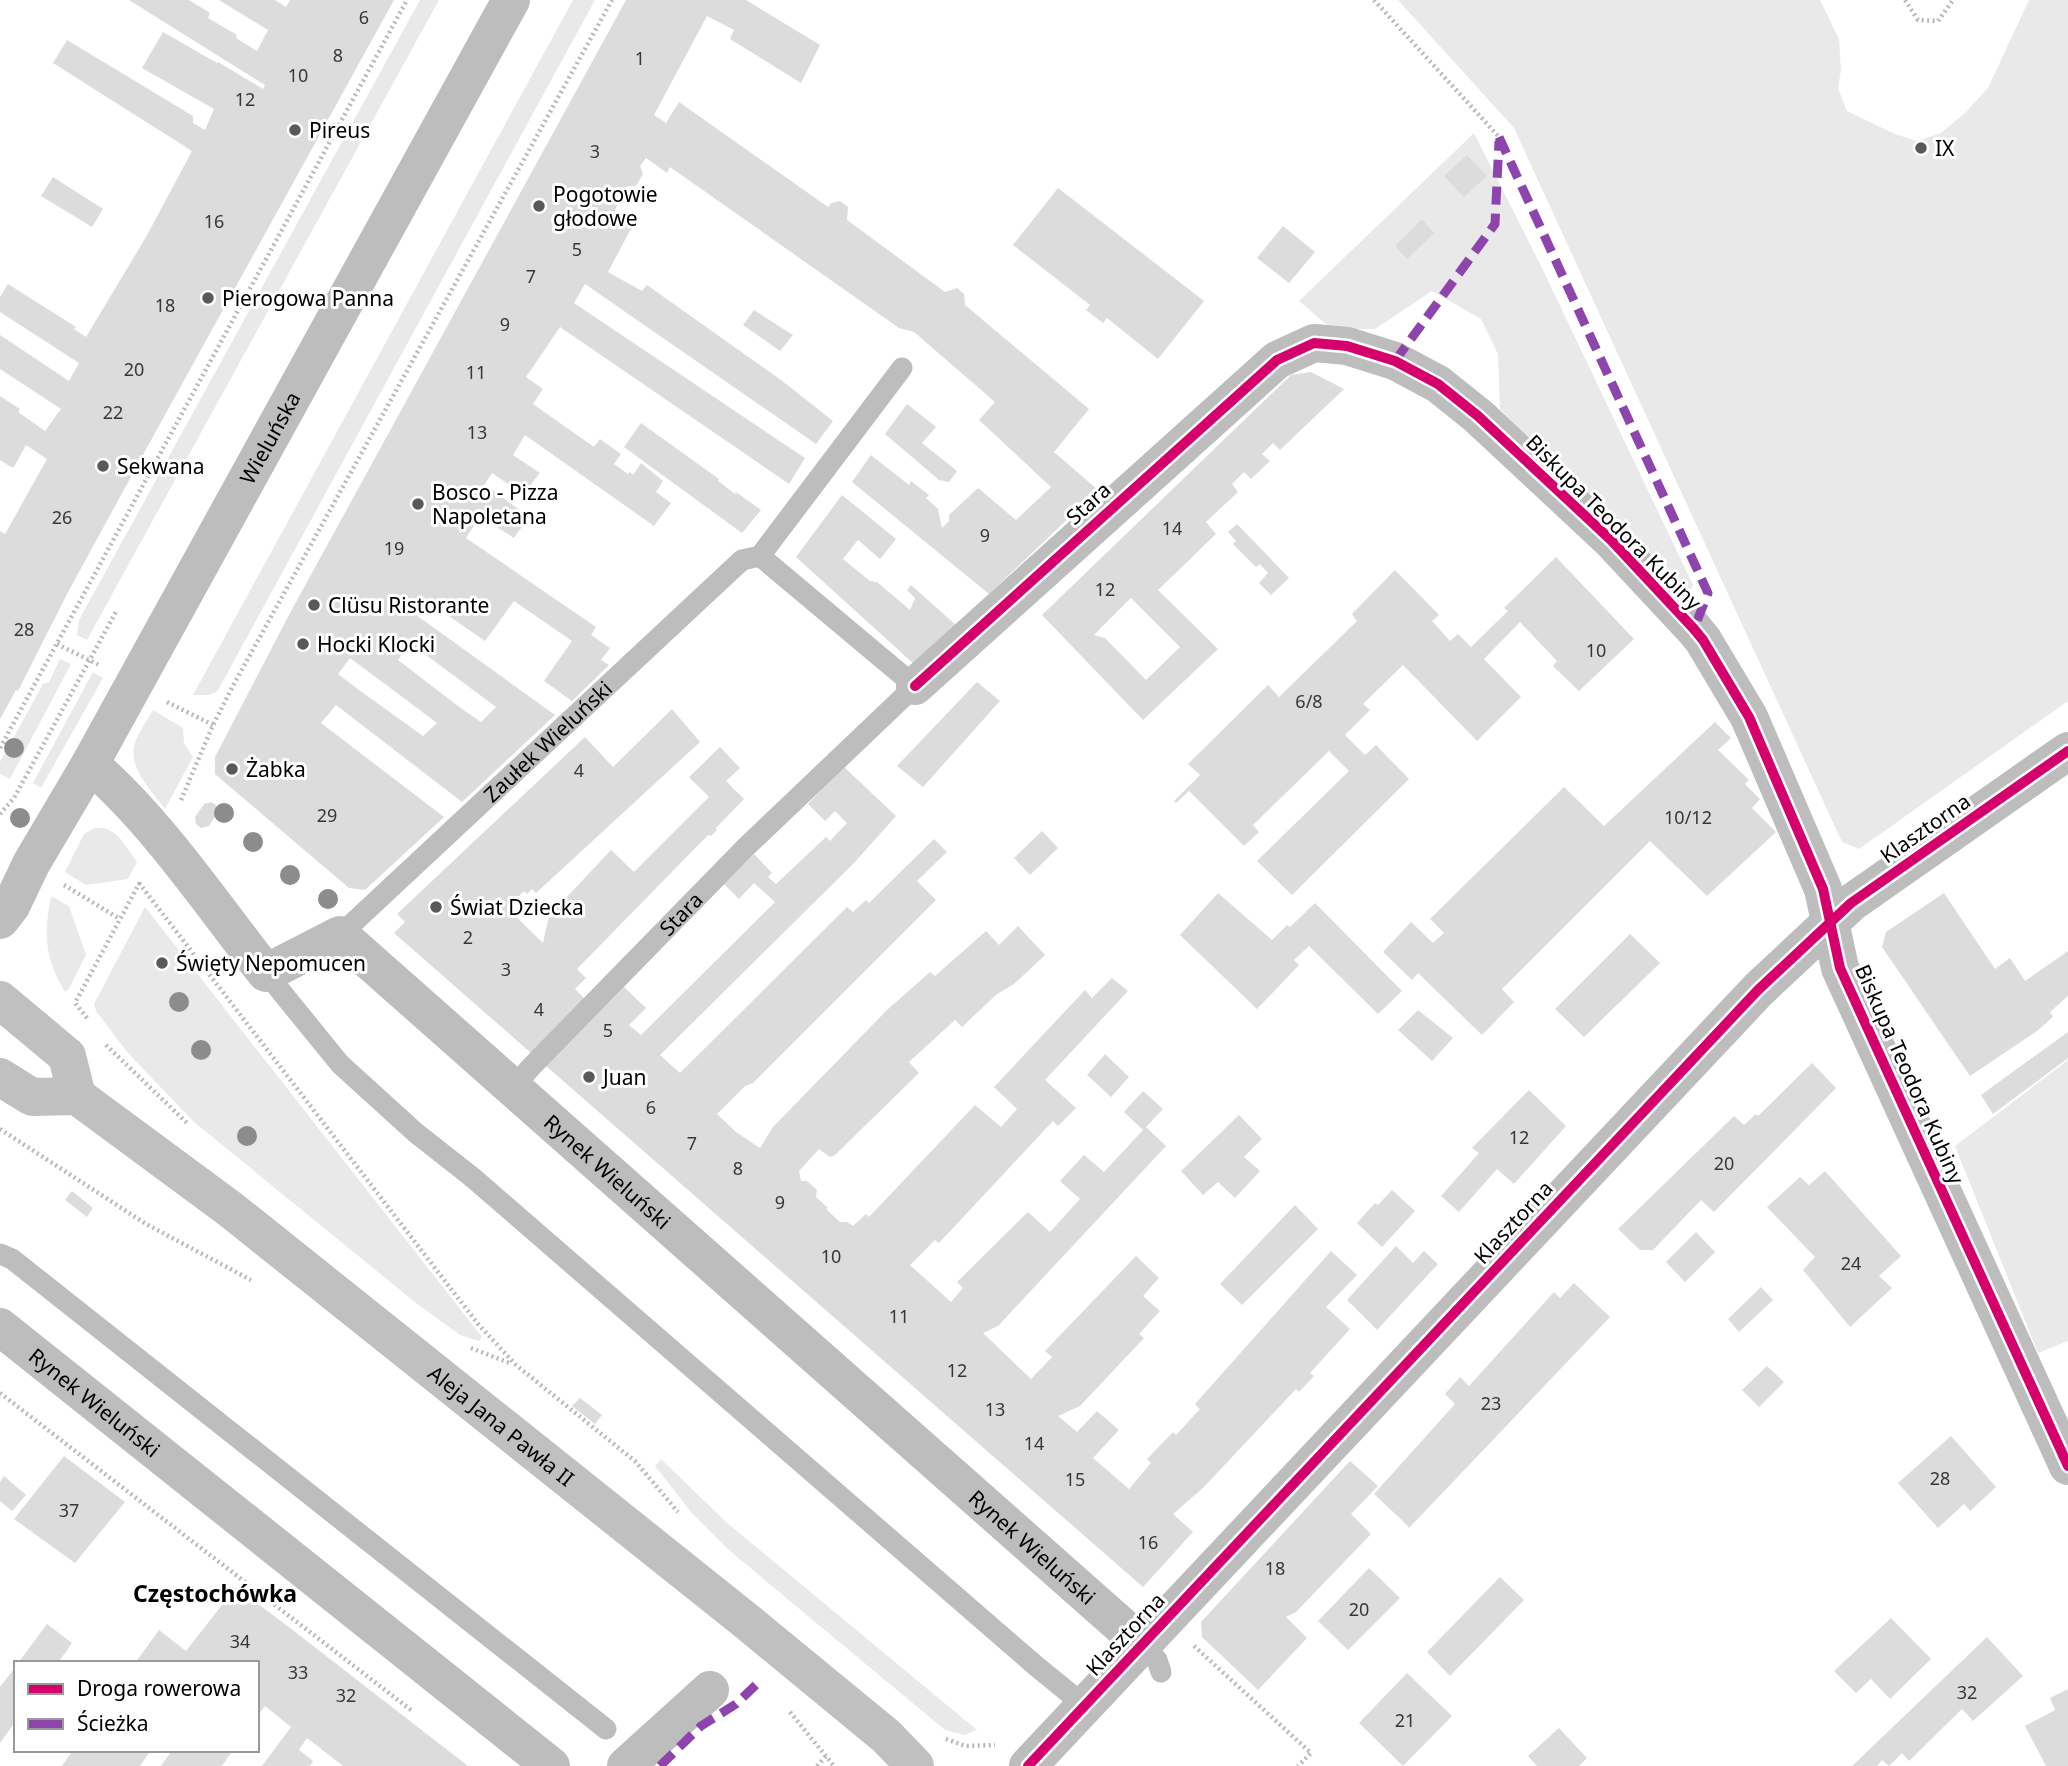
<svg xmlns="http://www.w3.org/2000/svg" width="2068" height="1766" font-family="'Noto Sans',sans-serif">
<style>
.green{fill:#e9e9e9}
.building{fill:#dcdcdc;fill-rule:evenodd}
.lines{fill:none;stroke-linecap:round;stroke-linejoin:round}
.path{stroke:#b8b8b8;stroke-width:4.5;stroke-dasharray:2 3.5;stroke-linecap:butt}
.lane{stroke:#bdbdbd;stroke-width:21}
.street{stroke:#bdbdbd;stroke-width:38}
.secondary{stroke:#c0c0c0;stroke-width:38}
.quiet{stroke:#8e44ad;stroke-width:9;stroke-dasharray:18 9;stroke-linecap:butt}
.cycleway-casing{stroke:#fff;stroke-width:15}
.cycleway{stroke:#d6006c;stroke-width:10}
.tree{fill:#8c8c8c}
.poi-dot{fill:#595959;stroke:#fff;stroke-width:2.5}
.labels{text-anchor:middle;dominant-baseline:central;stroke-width:6;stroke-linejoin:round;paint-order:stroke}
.number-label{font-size:18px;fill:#373737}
.poi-label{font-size:21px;fill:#000;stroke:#fff;text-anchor:start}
.street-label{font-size:21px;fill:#000;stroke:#fff}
.neighbourhood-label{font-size:23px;font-weight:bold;fill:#000;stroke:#fff}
</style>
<rect width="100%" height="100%" fill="#fff"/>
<path class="green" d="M420,0H439L87,640L77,635L79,620Z
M573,0H595L217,692L208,695H193Z
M1398,0H1820L1839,39L1841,70L1838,88L1847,111L1895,134L1917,141L1941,133L1965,113L1988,88L2029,0H2068V701L1859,849L1842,842L1514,128Z
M1474,133L1542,268L1693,585L1687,600L1500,409L1498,354L1481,319L1432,291L1375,329H1332L1299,301Z
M60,659L71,664L10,779L0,774V762L43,684L49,682Z
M93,672L103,678L41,788L33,783Z
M153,710L183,728L184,743L193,757L165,809C151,790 125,765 136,740C140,730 147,720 153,710Z
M95,828C117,826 125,846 137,862L128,879L86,885L65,872L84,834Z
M51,896L69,906L86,955L69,989L65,992C44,958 44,933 51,896Z
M145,907L482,1337L479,1341L460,1335L416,1303L194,1122L127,1052L96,1011L94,1004Z
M2068,1060V1341L2038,1353L1955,1146Z
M661,1459L726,1522L977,1730L964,1735L945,1730L730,1551L691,1512L655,1466Z"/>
<path class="building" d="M129,0H189L210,13L208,18L237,35L236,38L257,51L268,30L219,0H275L286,7L290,0H394L155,433L67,594L18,691L16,690L0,719V531L5,534L47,459L26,445L14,467H11L0,460V396L20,409L18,412L45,431L61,409L0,369V335L69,381L79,363L0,312V297L8,284L76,327L74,329L86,337L146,237L192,151L53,63L67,40L193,116V123L205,130L214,109L142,68L163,32L217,63L218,62L263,89L265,85Z
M626,0H746L820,45L801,83L730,39L734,30L707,16L654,115L666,123L679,102L828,207L831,203L840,201L848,207L847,220L945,292L957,288L964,294L965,305L1089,409L1054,452L1098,490L989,594L852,482L871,455L909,485L911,481L929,495L926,498L938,509L942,528L949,521V515L978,488L1016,520L1051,487L979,420L995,402L914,332L899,328L670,167L667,173L646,158L640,166L643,174L636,186H628L615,210L634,223L608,272L642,291L647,285L781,380L833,421L816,444L585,284L574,303L805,458L789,484L560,327L526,377L543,389L533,404L594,447L600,439L621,454L614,464L628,474L630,472L633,475L641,463L663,481L656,492L671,503L654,526L525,435L513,455L540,473L523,494L492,473L483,487L490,488L529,517L514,538L480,516L466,538L596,627L591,635L610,648L601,660L609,665L572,701L544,681L572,641L514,601L485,641L423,598L412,612L555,715L462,802L336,705L321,723L444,817L365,890L349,888L215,774V757L290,613ZM410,643L496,707L481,722L462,709L398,660ZM350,658L393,690L437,723L423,736L359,690L338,674Z
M1467,155L1487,176L1464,197L1444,176Z
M53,177L103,209L92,227L41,196Z
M1058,188L1204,301L1158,359L1107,318L1103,323L1086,310L1090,305L1013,245Z
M1422,219L1434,233L1407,259L1395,246Z
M1283,226L1315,252L1289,283L1257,258Z
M754,310L793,335L780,351L743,325Z
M1311,372L1344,389L1280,450L1273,443L1262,454L1270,461L1251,479L1244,472L1232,484L1238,492L1206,522L1216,534L1158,590L1218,649L1143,720L1042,615L1291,375ZM1131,598L1180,647L1146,680L1105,638L1094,635Z
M907,404L936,427L922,443L957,471L949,482L939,480L885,434Z
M641,423L719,479L718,481L735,494L736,492L761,510L742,533L624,447Z
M842,495L896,539L880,559L858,540L843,559L870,581L877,582L910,610L915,598L907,590L911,585L956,625L915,665L796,557Z
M1237,524L1289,578L1271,595L1259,583L1268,573L1260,564L1256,567L1233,544L1236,541L1228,532Z
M1556,557L1634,639L1579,691L1553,666L1557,661L1520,622L1484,659L1521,697L1477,741L1403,665L1363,704L1370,710L1345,735L1365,755L1376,745L1409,779L1292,895L1257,861L1349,771L1329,751L1253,825L1259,832L1244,846L1189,791L1176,803L1174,801L1200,775L1188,764L1268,685L1279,697L1357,621L1352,614L1395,570L1439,615L1432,621L1450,641L1458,634L1471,647L1508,611L1504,608Z
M977,682L1000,701L923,787L897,766Z
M672,709L700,742L536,893L532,889L527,894L524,891L507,908L543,943L549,916L611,850L634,872L709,797L689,777L720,747L740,768L726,781L744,799L716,828L717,830L711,836L708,835L577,969L586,978L575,989L585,999L531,1053L394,933L405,922L397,914L585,737L613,767Z
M1715,722L1731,738L1718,750L1749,780L1745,784L1760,799L1752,808L1776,832L1707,896L1650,841L1502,989L1514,1002L1482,1035L1418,973L1412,980L1383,952L1411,922L1433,943L1444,933L1430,919L1564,787L1604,826Z
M843,766L896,816L854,863L660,1055L680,1073L847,907L853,912L866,900L869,903L934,839L947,852L917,881L936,900L753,1083L745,1086L717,1114L736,1132L760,1148L773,1127L887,1010L930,972L935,976L986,931L999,945L1018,926L1045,955L1014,984L997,994L962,1027L955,1020L909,1062L919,1073L835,1155L830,1157L819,1149L799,1171L801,1181H807L817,1190L816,1197L828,1208L826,1209L840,1222H847L853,1226L866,1214L869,1217L975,1105L1001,1127L1017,1109L994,1087L1085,990L1092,998L1112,978L1128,991L1045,1080L1076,1108L1058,1126L1053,1121L939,1243L935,1240L910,1265L951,1302L963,1288L957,1282L1028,1212L1050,1232L1080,1199L1060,1181L1084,1155L1104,1172L1143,1130L1124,1112L1143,1091L1163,1109L1146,1127L1166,1146L998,1326L983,1333L1031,1379L1052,1357L1045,1351L1136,1256L1159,1278L1143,1296L1160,1311L1139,1334L1144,1338L1080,1406L1058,1416L1077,1432L1097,1411L1119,1430L1093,1458L1129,1489L1151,1463L1147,1459L1173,1432L1176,1435L1200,1409L1195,1404L1331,1251L1357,1275L1326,1307L1350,1329L1310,1373L1314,1376L1299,1392L1296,1389L1203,1488L1173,1514L1193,1532L1143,1587L546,1066L624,987L646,1008L629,1025L641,1035L775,902L754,883L739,899L724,884L754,854L772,873L768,877L776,884L826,837L830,841L847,823L835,811L825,821L808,804Z
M211,802L216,805L217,813L209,826L201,828L196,824L195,817L204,804Z
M1042,831L1058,848L1030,875L1014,858Z
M1218,893L1272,940L1287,925L1290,927L1315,903L1402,991L1378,1014L1309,946L1294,960L1299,965L1257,1009L1180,935Z
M1944,893L1995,969L2010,958L2025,981L2068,951V996L2050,1012L2053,1017L2037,1031L1970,1076L1882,947L1886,932Z
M1630,934L1660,963L1584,1037L1555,1009Z
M1418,1010L1453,1038L1432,1061L1398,1030Z
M2068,1032V1058L1993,1114L1981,1095Z
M1105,1054L1129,1077L1111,1097L1087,1075Z
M1812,1063L1836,1088L1714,1212L1701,1200L1653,1250H1640L1618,1229L1734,1116L1744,1125L1756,1114L1758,1116Z
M1529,1090L1566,1126L1514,1184L1497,1169L1459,1212L1441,1196L1479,1153L1472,1148Z
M1239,1115L1262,1139L1244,1157L1260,1171L1235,1198L1218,1182L1203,1195L1181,1171Z
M1825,1171L1901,1256L1879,1276L1892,1288L1850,1327L1803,1270L1815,1257L1767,1207L1800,1177L1809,1185Z
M1392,1190L1415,1211L1382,1247L1357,1223L1375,1203L1378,1205Z
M72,1191L93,1208L87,1217L65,1200Z
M1295,1205L1318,1229L1242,1305L1220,1284Z
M1696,1232L1715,1252L1685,1282L1666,1262Z
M1396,1246L1413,1263L1424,1251L1438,1264L1377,1330L1347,1300Z
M1574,1283L1610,1317L1409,1528L1407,1525L1374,1494L1455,1404L1445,1394L1460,1377L1469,1386L1554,1292L1560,1298Z
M1761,1287L1773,1300L1739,1332L1728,1319Z
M1767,1366L1784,1382L1759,1407L1742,1390Z
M580,1398L602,1415L595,1424L572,1406Z
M1951,1436L1996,1487L1970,1511L1964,1504L1938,1528L1898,1483Z
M64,1456L125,1502L75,1563L14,1519Z
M1350,1461L1378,1486L1351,1514L1371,1534L1296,1612L1286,1617L1307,1638L1258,1690L1202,1637L1201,1622Z
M4,1476L26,1495L12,1511L0,1501V1482Z
M1369,1568L1400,1598L1348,1650L1318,1621Z
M1500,1577L1524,1600L1450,1676L1427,1652Z
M236,1587L294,1631L468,1766H343L307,1738L299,1750L313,1761L310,1766H262L291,1727L265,1706L257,1717V1663H135L159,1630L186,1651Z
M1891,1618L1931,1659L1890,1699L1871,1679L1856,1693L1834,1671Z
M47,1624L72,1643L58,1663H18Z
M1987,1637L2023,1676L1973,1721L1962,1709L1909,1761L1902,1753L1889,1766L1882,1760L1877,1766H1852Z
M16,1666V1721L0,1743V1687Z
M1407,1673L1452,1716L1403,1766L1359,1723Z
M2068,1689V1766H2046L2025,1726L2055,1710L2050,1698Z
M1559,1728L1587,1758L1579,1766H1537L1528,1756Z
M73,1750H151L140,1766H62Z
M172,1750H233L222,1766H161Z"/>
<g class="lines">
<path class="path" d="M1374,0L1499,137
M1905,0L1918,20L1938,21L1953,0
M57,644L101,666
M167,702L213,725
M0,748L407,0
M181,800L213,725L235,682L612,0
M0,814L14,798L117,610
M139,883L478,1324L516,1365L636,1462L678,1512
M64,885L120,919
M87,1018L75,1003L140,882
M106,1045L188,1124
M0,1129L146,1224L251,1280
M471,1348L512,1364
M0,1393L411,1710
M1194,1646L1311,1753L1298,1766
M790,1712L834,1766
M946,1739L965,1746L995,1745
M817,1766L826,1756"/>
<g class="lane">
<path id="s1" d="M340,935L742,560L760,556L902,368"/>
<path d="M266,973L340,1064L416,1133L472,1177L1036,1666L1084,1705"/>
<path id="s2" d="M513,1088L531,1067L746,847L915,686L760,556"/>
<path d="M0,1254L12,1259L606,1729"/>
<path d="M1142,1644L1157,1660L1161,1672"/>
</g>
<g class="street">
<path d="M915,686L1277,360L1314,343L1347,346L1395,361L1438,384L1478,416L1611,540L1694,629L1703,640L1749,717L1823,889L1840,968L2068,1466"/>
<path id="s3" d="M90,764C158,823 210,902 266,973L340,935L1142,1644"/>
<path id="s4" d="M0,920L11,906L31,864L90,764L511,0"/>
<path id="s5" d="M0,1327L551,1766"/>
<path d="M626,1766L710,1690"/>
<path d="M1028,1766L1758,990L1851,903L2068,751"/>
</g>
<g class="secondary">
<path d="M0,1000L67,1056L77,1096"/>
<path id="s6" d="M0,1077L32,1097L77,1096L230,1209L745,1620L886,1736L915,1766"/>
</g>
<path class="quiet" d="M1499,137L1708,593L1694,629
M1395,361L1495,224L1499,141
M660,1766L701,1726L736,1704L759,1682"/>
<g class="cycleway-casing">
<path id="cycleway" d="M915,686L1277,360L1314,343L1347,346L1395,361L1438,384L1478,416L1611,540L1694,629L1703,640L1749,717L1823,889L1840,968L2068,1466
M1028,1766L1758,990L1851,903L2068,751"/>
</g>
<use href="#cycleway" class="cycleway"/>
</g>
<g class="tree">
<circle cx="14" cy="748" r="10"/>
<circle cx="224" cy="813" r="10"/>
<circle cx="20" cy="818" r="10"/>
<circle cx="253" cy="842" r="10"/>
<circle cx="290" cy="875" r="10"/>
<circle cx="328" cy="899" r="10"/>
<circle cx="179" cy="1002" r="10"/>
<circle cx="201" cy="1050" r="10"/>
<circle cx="247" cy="1136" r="10"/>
</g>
<g class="poi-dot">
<circle cx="295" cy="130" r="7"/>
<circle cx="1921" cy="148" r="7"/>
<circle cx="539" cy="206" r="7"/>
<circle cx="208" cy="298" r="7"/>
<circle cx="103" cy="466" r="7"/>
<circle cx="418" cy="504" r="7"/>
<circle cx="314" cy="605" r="7"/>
<circle cx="303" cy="644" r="7"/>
<circle cx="232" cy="769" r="7"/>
<circle cx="436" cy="907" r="7"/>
<circle cx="162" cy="963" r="7"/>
<circle cx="589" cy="1077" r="7"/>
</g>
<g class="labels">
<g class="number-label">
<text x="364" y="17">6</text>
<text x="338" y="55">8</text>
<text x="640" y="58">1</text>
<text x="298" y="75">10</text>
<text x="245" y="99">12</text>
<text x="595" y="151">3</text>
<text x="214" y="221">16</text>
<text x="577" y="249">5</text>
<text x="531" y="276">7</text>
<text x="165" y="305">18</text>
<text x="505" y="324">9</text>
<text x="134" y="369">20</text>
<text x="476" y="372">11</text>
<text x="113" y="412">22</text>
<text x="477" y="432">13</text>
<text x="62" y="517">26</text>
<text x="1172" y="528">14</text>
<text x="985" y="535">9</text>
<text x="394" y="548">19</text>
<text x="1105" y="589">12</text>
<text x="24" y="629">28</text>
<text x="1596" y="650">10</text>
<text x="1309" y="701">6/8</text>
<text x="579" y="770">4</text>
<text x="327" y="815">29</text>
<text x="1688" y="817">10/12</text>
<text x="468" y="937">2</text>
<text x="506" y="969">3</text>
<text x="539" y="1009">4</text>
<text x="608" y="1030">5</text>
<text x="651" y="1107">6</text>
<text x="1519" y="1137">12</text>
<text x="692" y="1143">7</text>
<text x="1724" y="1163">20</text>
<text x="738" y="1168">8</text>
<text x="780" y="1202">9</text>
<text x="831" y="1256">10</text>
<text x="1851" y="1263">24</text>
<text x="899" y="1316">11</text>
<text x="957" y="1370">12</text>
<text x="1491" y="1403">23</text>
<text x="995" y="1409">13</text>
<text x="1034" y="1443">14</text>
<text x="1940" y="1478">28</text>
<text x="1075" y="1479">15</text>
<text x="69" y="1510">37</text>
<text x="1148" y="1542">16</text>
<text x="1275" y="1568">18</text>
<text x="1359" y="1609">20</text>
<text x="240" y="1641">34</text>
<text x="298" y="1672">33</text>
<text x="1967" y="1692">32</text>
<text x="346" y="1695">32</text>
<text x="1405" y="1720">21</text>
</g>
<g class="poi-label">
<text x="309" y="130">Pireus</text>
<text x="1935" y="148">IX</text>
<text x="553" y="194">Pogotowie<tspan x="553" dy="24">głodowe</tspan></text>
<text x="222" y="298">Pierogowa Panna</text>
<text x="117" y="466">Sekwana</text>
<text x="432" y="492">Bosco - Pizza<tspan x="432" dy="24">Napoletana</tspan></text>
<text x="328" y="605">Clüsu Ristorante</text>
<text x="317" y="644">Hocki Klocki</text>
<text x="246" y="769">Żabka</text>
<text x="450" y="907">Świat Dziecka</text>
<text x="176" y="963">Święty Nepomucen</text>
<text x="603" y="1077">Juan</text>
</g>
<g class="street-label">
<text stroke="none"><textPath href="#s4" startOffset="553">Wieluńska</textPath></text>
<text transform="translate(1088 503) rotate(-42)">Stara</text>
<text transform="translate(1614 522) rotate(45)">Biskupa Teodora Kubiny</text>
<text stroke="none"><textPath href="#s1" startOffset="284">Zaułek Wieluński</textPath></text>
<text transform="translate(1925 828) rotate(-35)">Klasztorna</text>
<text stroke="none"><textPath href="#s2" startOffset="242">Stara</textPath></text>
<text transform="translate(1910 1074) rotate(66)">Biskupa Teodora Kubiny</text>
<text stroke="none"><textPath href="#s3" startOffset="714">Rynek Wieluński</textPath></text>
<text transform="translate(1513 1222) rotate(-47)">Klasztorna</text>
<text stroke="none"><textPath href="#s5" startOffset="121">Rynek Wieluński</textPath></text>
<text stroke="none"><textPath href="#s6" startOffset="620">Aleja Jana Pawła II</textPath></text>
<text stroke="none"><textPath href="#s3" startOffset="1281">Rynek Wieluński</textPath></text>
<text transform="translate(1125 1634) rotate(-47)">Klasztorna</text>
</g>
<g class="neighbourhood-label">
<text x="215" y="1593">Częstochówka</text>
</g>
</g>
<rect x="14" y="1661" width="245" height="91" fill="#ffffff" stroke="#999999" stroke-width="2"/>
<rect x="28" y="1684" width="35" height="10" fill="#d6006c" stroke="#999999" stroke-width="2"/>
<text x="77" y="1696" font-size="21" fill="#000000">Droga rowerowa</text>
<rect x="28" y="1719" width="35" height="10" fill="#8e44ad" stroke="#999999" stroke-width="2"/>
<text x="77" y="1731" font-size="21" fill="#000000">Ścieżka</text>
</svg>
